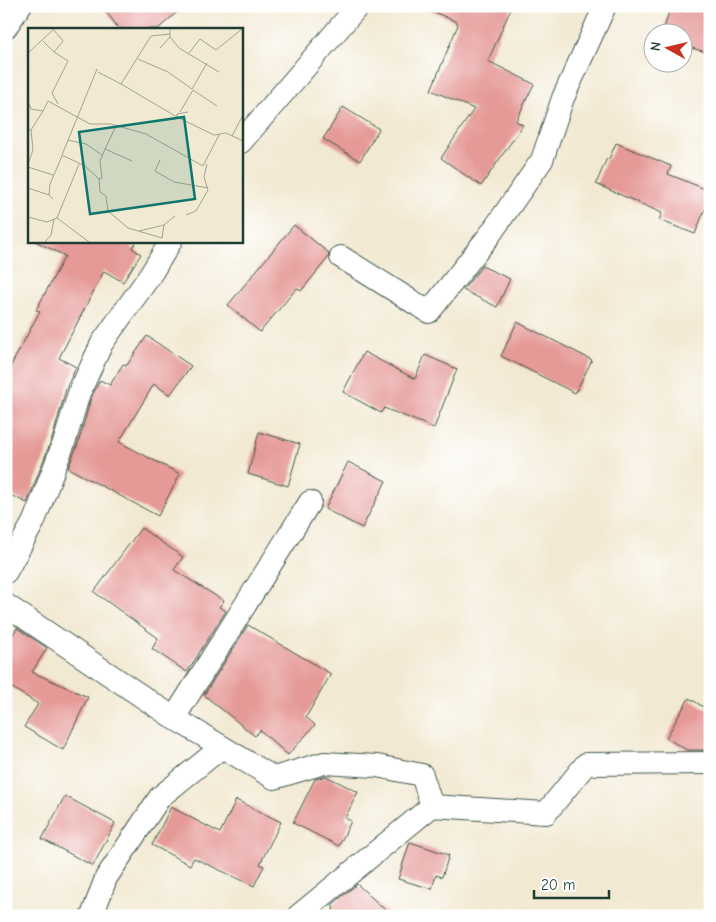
<svg xmlns="http://www.w3.org/2000/svg" width="716" height="922" font-family="'Comic Neue',sans-serif">
<style>
.building{fill:#e59a97}
.lines{fill:none;stroke-linecap:round;stroke-linejoin:round}
.street-casing{stroke:#3f574c;stroke-width:24}
.street{stroke:#fff;stroke-width:22}
.inset-road{fill:none;stroke:#9ea493;stroke-width:1}
.view{fill:#0f766e;fill-opacity:0.15;stroke:#0f766e;stroke-width:2.5}
.inset-edge{fill:none;stroke:#1f3d34;stroke-width:2.5}
</style>
<rect width="100%" height="100%" fill="#fff"/>
<filter id="ink" filterUnits="userSpaceOnUse"><feTurbulence type="fractalNoise" baseFrequency=".02" numOctaves="2"/><feDisplacementMap in="SourceGraphic" scale="10" xChannelSelector="R" yChannelSelector="G"/><feConvolveMatrix kernelMatrix="1 2 1 2 8 2 1 2 1" color-interpolation-filters="sRGB"/></filter>
<filter id="wash" filterUnits="userSpaceOnUse"><feTurbulence type="fractalNoise" baseFrequency=".0096" numOctaves="4" result="noise"/><feDisplacementMap in="SourceGraphic" scale="20" xChannelSelector="R" yChannelSelector="G"/><feGaussianBlur stdDeviation="1.12" result="paint"/><feColorMatrix in="noise" values="0 0 0 0 0 0 0 0 0 0 0 0 0 0 0 0 0 1.4 0 .05"/><feComposite in="paint" operator="in"/></filter>
<g filter="url(#wash)">
<rect width="100%" height="100%" fill="#f2e9d2"/>
<g id="blocks">
<path class="building" d="M102,6H184L158,29H119Z
M420,6H512L488,61L534,84L516,121L523,125L481,186L441,158L474,109L431,90L458,25L457,24V22Z
M685,6H710V53L684,46V32H663L670,8L683,12Z
M343,107L379,129L360,161L323,139Z
M616,143L671,166L668,174L710,191V197L695,234L659,220L662,213L596,184L607,158L609,159Z
M294,225L329,253L328,258L301,291L297,288L260,332L228,305Z
M35,241H137L132,248L141,254L123,282L104,271L59,358L76,367L66,389L53,436L27,503L6,493V375L40,311L36,310L65,256Z
M482,266L510,279L497,307L463,290Z
M517,322L592,360L575,393L501,356Z
M147,336L191,366L170,395L154,384L119,442L180,474L158,516L68,468L78,444L91,398L100,380L110,385L123,364L127,365Z
M364,352L415,379L425,355L457,369L434,428L384,408L381,413L343,392Z
M259,432L300,444L288,486L248,474Z
M348,462L386,481L362,528L325,509Z
M141,528L183,557L174,570L224,601L219,607L226,611L187,672L152,649L158,638L94,592Z
M248,625L331,674L306,717L315,725L288,755L260,730L255,736L204,695Z
M17,628L47,648L32,672L88,697L63,750L24,727L38,704L6,684V645Z
M689,698L710,711V743L706,750H687L666,738Z
M326,776L358,792L345,818L351,821L339,846L293,823L315,779Z
M65,796L115,823L93,866L42,839Z
M236,800L281,822L260,864L264,866L254,886L194,858L190,865L152,845L171,807L220,833Z
M410,842L449,855L442,877L436,875L432,889L398,879Z
M357,884L392,916H331L334,907L332,905Z"/>
</g>
</g>
<g filter="url(#ink)">
<use href="#blocks" fill-opacity="0" stroke="#3f574c" stroke-width="1"/>
<g class="lines">
<g class="street-casing">
<path id="street" d="M6,27L20,6
M241,142L358,6
M341,257L429,312L489,236L542,160L563,98L605,6
M310,502L174,718L274,778L324,763L377,766L422,775L432,806
M6,572L34,521L65,440L79,393L102,343L149,277L171,241
M6,605L174,718
M92,916L106,878L160,797L222,747
M298,916L432,806L546,813L586,764L710,763"/>
</g>
<use href="#street" class="street"/>
</g>
</g>
<g transform="translate(28 28)">
<rect width="215" height="215" fill="#f2e9d2"/>
<path class="inset-road" d="M25,1L35,13L26,24L40,33L24,65L30,76M142,6L123,8L93,56L149,89V86L160,84M142,9L151,20L191,44M15,13L26,24M132,20L142,9V1M0,25L26,1M161,25L172,11L188,22L214,1M110,31L140,44L164,61L179,35M70,44L93,56M0,73L3,81L15,83L20,73L62,96H83L118,106L175,138L191,107M152,84L165,62L189,78M149,89L186,107L198,105L215,113M0,102H3L5,122L0,136M3,102L15,83M204,108L215,87M40,112L58,116L74,127M77,121L88,98M34,127L69,41M132,132L127,143L146,154L180,160M0,139L25,147M71,151L74,150L72,133L77,121L104,133M0,160L21,167M25,171L21,167L22,156L34,128H36L57,138L71,151L72,164L78,168L80,183L100,200L134,210L136,197L147,188M158,187L168,183L180,162L176,149L179,136M0,189L19,194L29,190M29,190L51,136M29,190L61,214M111,203L136,197M17,214L23,207L26,191"/>
<path class="view" d="M156,89L167,171L62,186L51,104Z"/>
<rect width="215" height="215" class="inset-edge"/>
</g>
<rect width="716" height="922" fill="none" stroke="#fff" stroke-width="25"/>
<g transform="translate(668 48) rotate(278)"><circle r="24" fill="#ffffff" stroke="#a5b1ae"/>
<path d="M0-4L9 19L0 12L-9 19Z" fill="#c8321e"/>
<text y="-8" font-size="14" font-weight="bold" text-anchor="middle" fill="#1f3d34">N</text>
</g>
<path d="M534 890v8h75v-8" fill="none" stroke="#1f3d34" stroke-width="2.5"/>
<text x="541" y="890" font-size="15" fill="#1f3d34" stroke="#ffffff" stroke-width="4" paint-order="stroke">20 m</text>
</svg>
